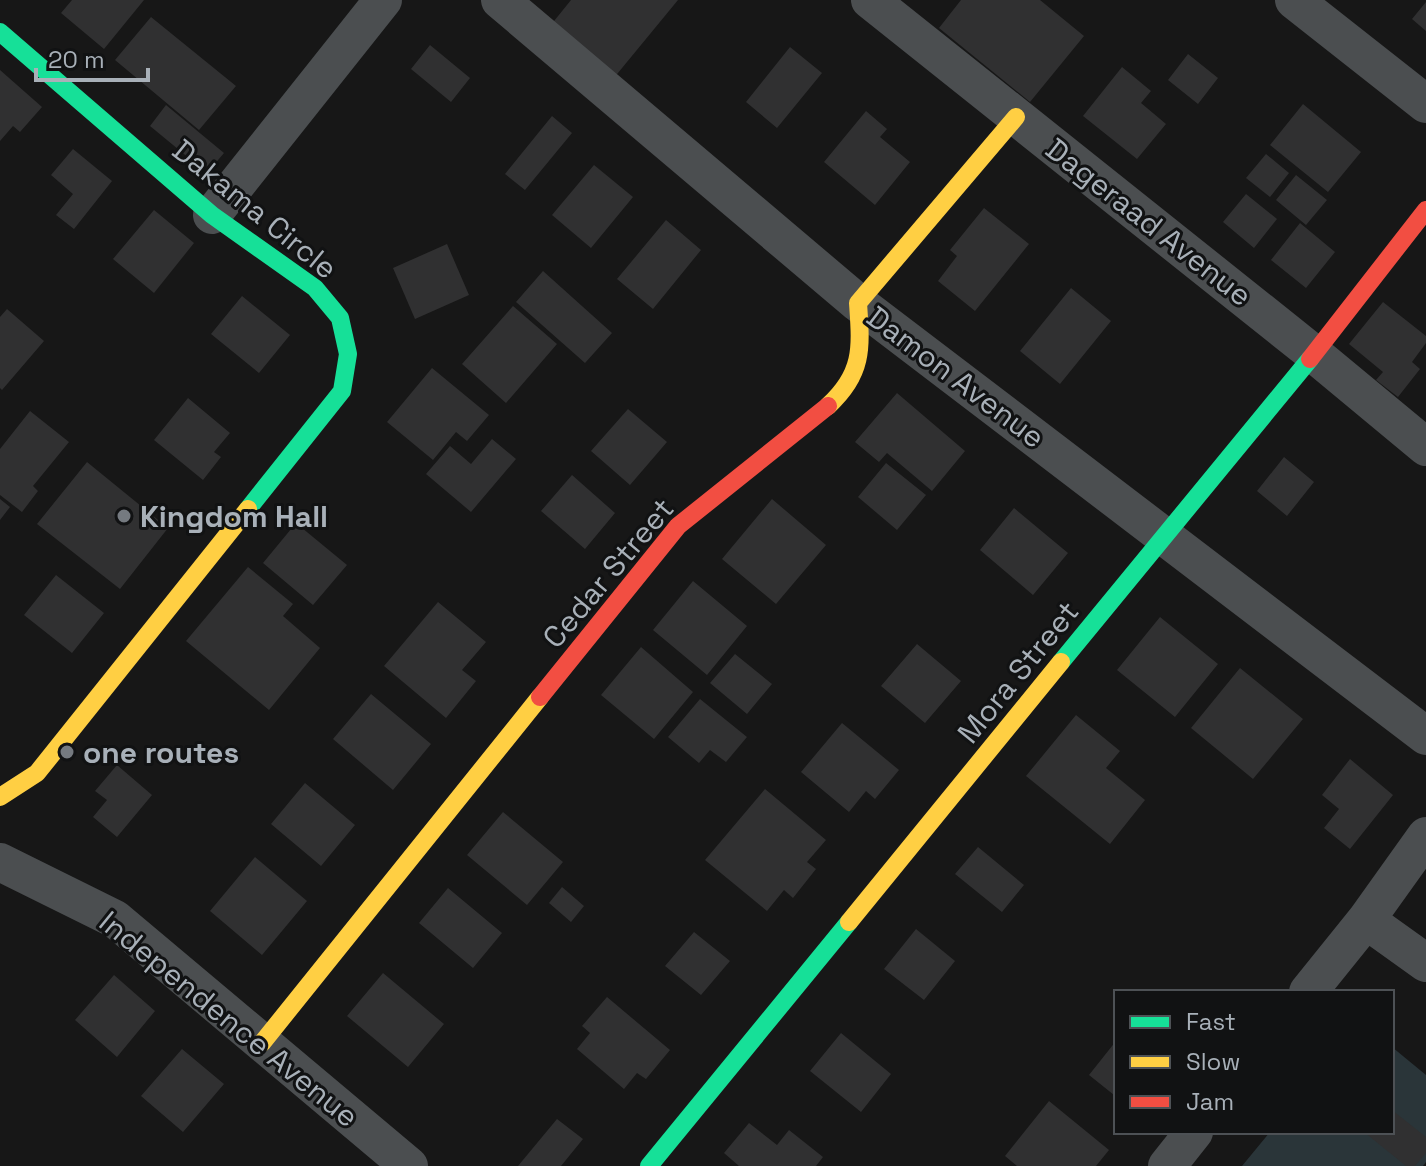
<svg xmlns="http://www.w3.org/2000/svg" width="1426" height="1166" font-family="'Space Grotesk',sans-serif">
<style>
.water{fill:#2a3539}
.building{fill:#303031}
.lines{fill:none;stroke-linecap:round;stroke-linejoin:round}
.street{stroke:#4b4e50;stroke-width:38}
.fast{stroke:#16e098;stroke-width:18}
.slow{stroke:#ffcf43;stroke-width:18}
.jam{stroke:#f24e42;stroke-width:18}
.poi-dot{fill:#757a80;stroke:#111213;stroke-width:3}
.labels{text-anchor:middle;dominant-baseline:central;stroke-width:6;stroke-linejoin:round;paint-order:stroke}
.street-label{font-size:30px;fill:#a8b0b8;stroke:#111213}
.poi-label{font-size:30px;font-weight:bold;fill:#a8b0b8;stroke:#111213;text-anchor:start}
</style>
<rect width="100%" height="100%" fill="#171717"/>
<path class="water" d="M1392,1047L1426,1075V1162L1423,1166H1242L1270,1132H1392Z"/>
<path class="building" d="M72,0H144L104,49L61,13Z
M571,0H678L613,79L550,26Z
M961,0H1040L1084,36L1030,102L939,28Z
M1426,2V31L1412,19Z
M151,17L236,86L199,130L115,60Z
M430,45L470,78L451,102L411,69Z
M790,47L822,73L777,128L746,102Z
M1188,54L1218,78L1198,104L1168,80Z
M1122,67L1151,91L1141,103L1166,124L1137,159L1083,116Z
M0,70L42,107L20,132L13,126L0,141Z
M1303,104L1361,152L1328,192L1270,145Z
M166,105L224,153L207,173L150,126Z
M866,111L887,129L880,137L910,162L875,205L824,162Z
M552,116L572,133L525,190L505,174Z
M73,149L112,181L74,229L56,215L73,194L51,175Z
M1266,154L1289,173L1270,197L1246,178Z
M594,165L633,197L591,248L552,215Z
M1296,175L1327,200L1306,225L1276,200Z
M1246,194L1277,219L1254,248L1223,222Z
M984,208L1029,244L975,311L938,281L957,256L950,250Z
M154,210L194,243L154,293L113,259Z
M666,220L701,250L653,309L617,279Z
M1300,223L1335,252L1306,288L1271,260Z
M447,244L469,295L415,319L393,268Z
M543,271L612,333L585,363L516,302Z
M1071,288L1111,321L1060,384L1020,351Z
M242,296L290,335L259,373L211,334Z
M1383,302L1426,336V343L1412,362L1420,369L1398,397L1376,380L1383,372L1349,344Z
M513,306L557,344L506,403L462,364Z
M7,309L44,341L2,390L0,388V317Z
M432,368L489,415L467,441L456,432L433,460L387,422Z
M897,393L965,451L932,491L887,453L879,462L855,442Z
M188,398L230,433L214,452L221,457L203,480L154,440Z
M628,409L667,442L630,485L591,451Z
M30,411L69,442L33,486L38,491L22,512L0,495V449Z
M492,439L516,459L471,512L426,474L450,446L471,464Z
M1284,457L1314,482L1287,516L1257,491Z
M87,462L168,528L120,589L37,524Z
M886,463L926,495L897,530L858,497Z
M572,475L615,513L585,549L541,511Z
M0,499L10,507L0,520Z
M772,499L826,545L776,604L722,559Z
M1014,508L1068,553L1033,595L980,550Z
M296,523L347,565L313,605L263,563Z
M248,567L293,604L283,616L320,648L269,710L186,641Z
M56,575L104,613L72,653L24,615Z
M693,581L747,626L707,675L653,630Z
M438,602L486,642L462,670L476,681L446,718L384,666Z
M1160,617L1218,664L1175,717L1117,670Z
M917,644L961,681L925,723L881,686Z
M641,647L693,692L654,739L601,695Z
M735,654L772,684L747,714L710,683Z
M1240,668L1303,719L1253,779L1191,728Z
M371,694L431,744L393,790L333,739Z
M700,699L747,737L726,762L710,750L699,763L668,737Z
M1076,715L1120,751L1106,768L1145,800L1110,844L1026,776Z
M842,723L899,770L875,799L866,791L849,812L801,772Z
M1350,759L1393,795L1350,849L1324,828L1339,809L1322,795Z
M117,765L152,795L117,837L93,817L107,800L95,791Z
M305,783L355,825L321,866L271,824Z
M765,789L826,840L807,862L816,869L793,898L784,890L767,911L705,860Z
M503,812L563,862L527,905L467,855Z
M978,847L1024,885L1002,912L955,874Z
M255,857L307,901L262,955L210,911Z
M562,887L584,906L571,922L549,903Z
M448,888L502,933L473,968L419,923Z
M916,929L955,961L924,1000L884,969Z
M694,932L730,961L701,995L665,966Z
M383,973L444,1024L408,1067L347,1016Z
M114,975L155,1011L117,1057L75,1020Z
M607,997L670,1050L646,1079L637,1073L624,1089L577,1049L590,1033L582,1026Z
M841,1033L891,1074L861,1112L810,1071Z
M1116,1041V1093L1114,1095L1089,1075Z
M182,1049L224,1084L183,1132L141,1096Z
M1049,1101L1109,1150L1096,1166H1017L1005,1156Z
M1392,1110L1426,1137V1153L1415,1166H1406L1364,1132H1392Z
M557,1119L583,1139L561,1166H518Z
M749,1123L777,1145L789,1130L823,1157L816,1166H739L724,1153Z"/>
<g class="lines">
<path class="street" d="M500,0L858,303L1426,736
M870,0L1314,354L1426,447
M1294,0L1426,104
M212,215L383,0
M0,862L115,919L409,1166
M1366,920L1426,963
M1308,992L1366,920L1426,836
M1167,1166L1194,1132"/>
<path class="fast" d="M0,32L212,215L315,288L340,318L348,354L342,391L248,509
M1061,662L1310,359
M649,1166L849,922"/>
<path class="slow" d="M828,406C864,373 861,347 858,303L1016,117
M0,797L37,773L248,509
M849,922L1061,662
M262,1043L540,697"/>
<path class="jam" d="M1310,359L1426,210
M540,697L678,526L828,406"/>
</g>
<g class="poi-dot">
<circle cx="124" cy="516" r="8"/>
<circle cx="67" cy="752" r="8"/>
</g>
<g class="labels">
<g class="street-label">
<text transform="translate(255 209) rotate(39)">Dakama Circle</text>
<text transform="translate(1149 222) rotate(38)">Dageraad Avenue</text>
<text transform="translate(956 377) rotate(37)">Damon Avenue</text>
<text transform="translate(608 573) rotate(-50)">Cedar Street</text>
<text transform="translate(1018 672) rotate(-51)">Mora Street</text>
<text transform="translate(229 1019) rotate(39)">Independence Avenue</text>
</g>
<g class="poi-label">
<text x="140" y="516">Kingdom Hall</text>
<text x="83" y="752">one routes</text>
</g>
</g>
<rect x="1114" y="990" width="280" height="144" fill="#111213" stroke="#4d5155" stroke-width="2"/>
<rect x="1130" y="1016" width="40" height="12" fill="#16e098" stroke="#4d5155" stroke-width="2"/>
<text x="1186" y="1030" font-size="24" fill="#a8b0b8">Fast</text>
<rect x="1130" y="1056" width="40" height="12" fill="#ffcf43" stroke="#4d5155" stroke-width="2"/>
<text x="1186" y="1070" font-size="24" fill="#a8b0b8">Slow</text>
<rect x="1130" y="1096" width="40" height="12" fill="#f24e42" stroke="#4d5155" stroke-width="2"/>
<text x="1186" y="1110" font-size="24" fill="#a8b0b8">Jam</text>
<path d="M36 68v12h112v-12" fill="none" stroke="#a8b0b8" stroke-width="4"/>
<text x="48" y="68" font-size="24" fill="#a8b0b8" stroke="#111213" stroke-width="6" paint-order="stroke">20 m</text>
</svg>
